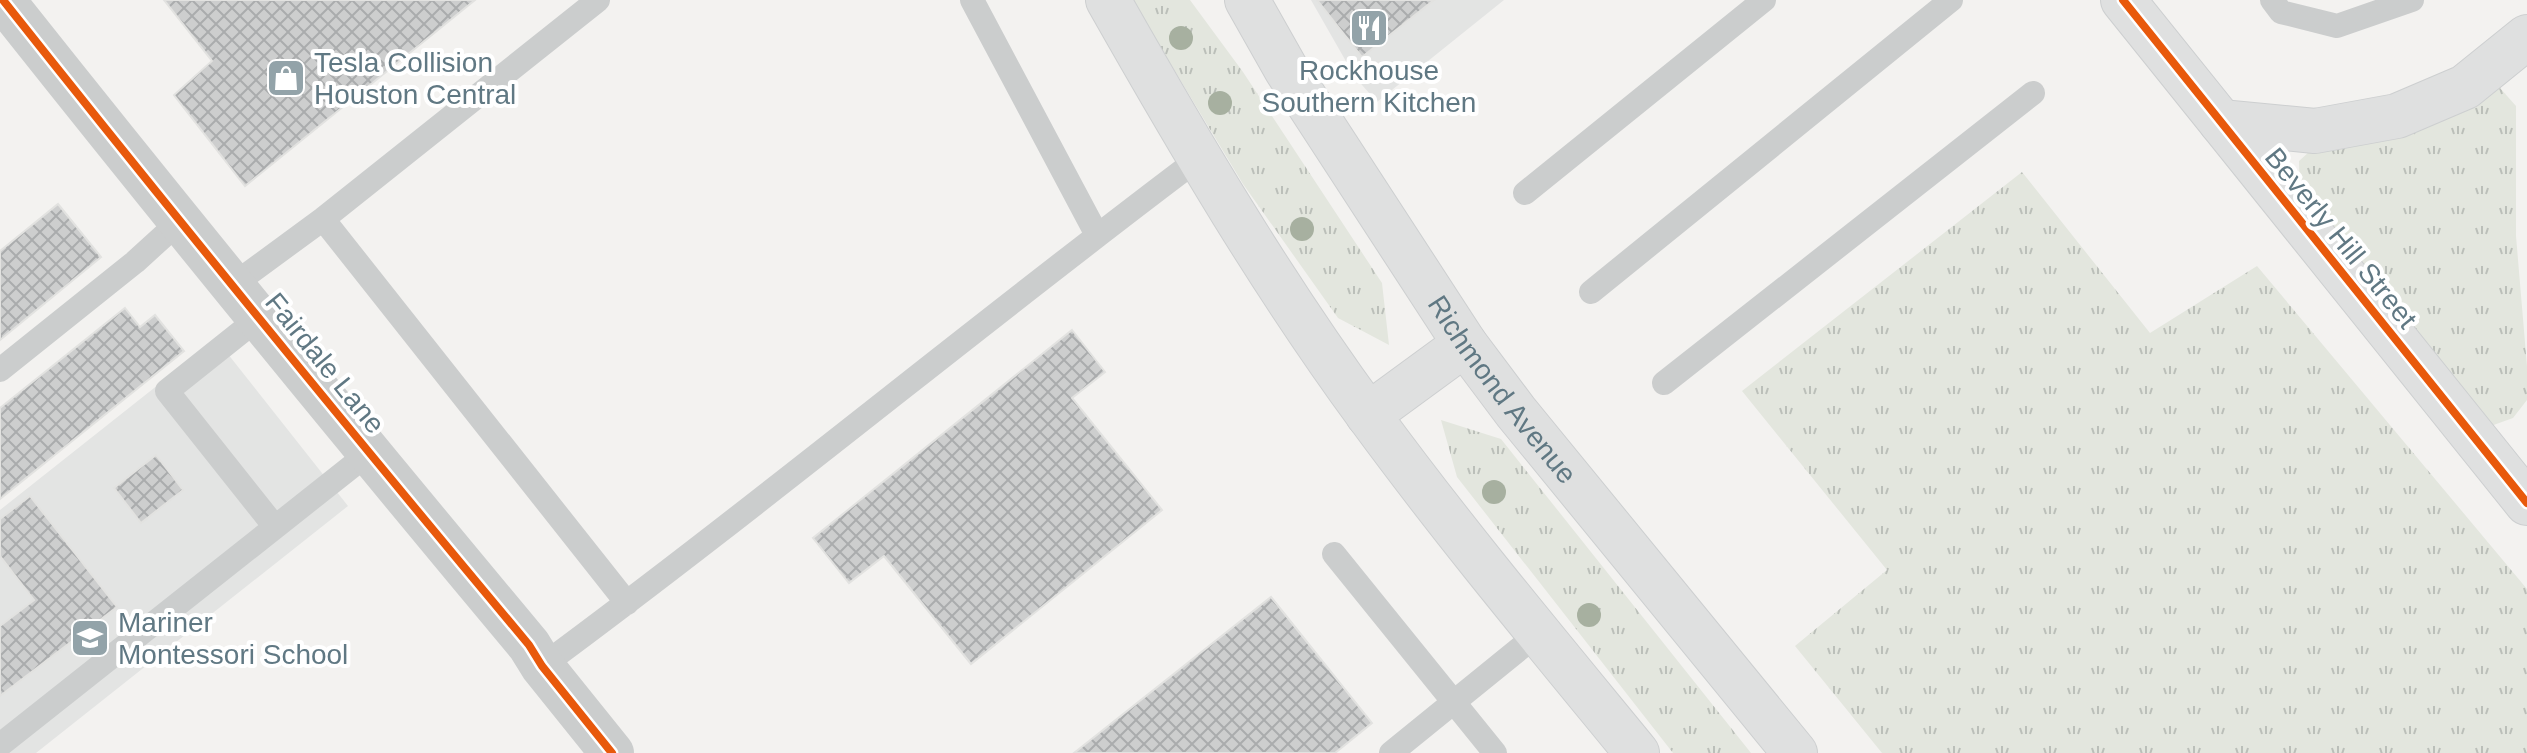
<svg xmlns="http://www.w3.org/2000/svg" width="2527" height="753" font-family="Arial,sans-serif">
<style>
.built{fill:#e3e4e3}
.grass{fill:url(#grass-tufts)}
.building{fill:url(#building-cross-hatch);stroke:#e2e2e0;stroke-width:2}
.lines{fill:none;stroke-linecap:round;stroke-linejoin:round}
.secondary-casing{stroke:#cdcfd0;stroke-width:46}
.lane{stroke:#cbcdcd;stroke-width:24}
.street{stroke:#cbcdcd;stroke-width:44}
.secondary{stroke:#dfe0e0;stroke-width:44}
.cycleway-casing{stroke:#fff;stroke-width:13}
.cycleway{stroke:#e8590c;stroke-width:8}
.tree{fill:#a7b0a0}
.labels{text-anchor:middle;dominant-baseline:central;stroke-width:8;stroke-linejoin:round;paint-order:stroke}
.poi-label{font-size:28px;fill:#607883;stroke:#fff;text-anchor:start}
.street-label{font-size:28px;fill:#607883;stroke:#fff}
</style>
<defs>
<pattern id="grass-tufts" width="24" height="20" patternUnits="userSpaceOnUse" patternTransform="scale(2)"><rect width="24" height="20" fill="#e3e6de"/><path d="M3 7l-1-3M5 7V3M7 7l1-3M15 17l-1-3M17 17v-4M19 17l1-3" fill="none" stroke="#bbbfb9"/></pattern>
<pattern id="building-cross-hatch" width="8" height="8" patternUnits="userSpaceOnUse" patternTransform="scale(2)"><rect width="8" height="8" fill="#cdcece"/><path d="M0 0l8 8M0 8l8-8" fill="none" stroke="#aaacad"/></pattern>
</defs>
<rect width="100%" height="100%" fill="#f3f2f0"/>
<path class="built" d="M1311,0H1504L1377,102L1355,77Z
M216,339L348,506L36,753H0V510Z"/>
<path class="grass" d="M1132,0H1190L1243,72L1382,283L1389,345L1338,318L1243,184Z
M2492,79L2516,106V236L2527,366V400L2513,418L2488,427L2300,197L2299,161L2309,152Z
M2022,172L2150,333L2257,266L2527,589V753H1882L1795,646L1887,570L1742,391Z
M1441,420L1501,439L1751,753H1673L1457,477Z"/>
<path class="building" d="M164,0H475L245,186L174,95L212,61Z
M1317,0H1434L1362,57Z
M58,204L101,257L0,340V251Z
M125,308L140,327L155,315L184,351L0,499V408Z
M1072,330L1105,372L1072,398L1162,510L971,664L884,556L849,583L813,538Z
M156,455L183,490L141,523L114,488Z
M30,496L117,607L0,696V626L34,600L0,556V519Z
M1271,597L1372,723L1335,753H1074Z"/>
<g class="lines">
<g class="secondary-casing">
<g id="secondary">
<path d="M1108,0C1189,143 1272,284 1369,416C1454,532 1546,642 1637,753"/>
<path id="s1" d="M1247,0L1286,69L1465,344L1516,412L1795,753"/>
<path d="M2123,0L2527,503"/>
<path d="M2221,122L2315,131L2397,116L2465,87L2527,37"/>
<path d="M1368,415L1465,344"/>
</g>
</g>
<path class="lane" d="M972,0L1097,235
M2272,0L2281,12L2337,26L2412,0
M1525,193L1764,0
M323,219L627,603
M233,285L323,219L598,0
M1591,292L1951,0
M260,317L167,391L275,527
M0,370L135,262L179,222
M1664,383L2033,93
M1334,554L1495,753
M542,666C764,502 977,325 1198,159
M0,745L370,452
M1391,753L1539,633"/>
<path class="street" d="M3,0C175,217 351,432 529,645L542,666L612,753"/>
<use href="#secondary" class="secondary"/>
<g class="cycleway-casing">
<path id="cycleway" d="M3,0C175,217 351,432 529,645L542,666L612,753
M2123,0L2527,503"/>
</g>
<use href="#cycleway" class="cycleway"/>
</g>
<g class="tree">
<circle cx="1181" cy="38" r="12"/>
<circle cx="1220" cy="103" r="12"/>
<circle cx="1302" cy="229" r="12"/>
<circle cx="1494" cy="492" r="12"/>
<circle cx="1589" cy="615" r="12"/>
</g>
<defs>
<g id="restaurant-square" transform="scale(2)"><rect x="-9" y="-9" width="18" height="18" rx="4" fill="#93a3a9" stroke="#fff"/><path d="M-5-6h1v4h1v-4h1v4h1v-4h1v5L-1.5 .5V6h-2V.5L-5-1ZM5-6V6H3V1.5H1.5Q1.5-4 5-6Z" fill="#fff"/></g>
<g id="shop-square" transform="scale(2)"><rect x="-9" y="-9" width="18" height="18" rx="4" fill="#93a3a9" stroke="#fff"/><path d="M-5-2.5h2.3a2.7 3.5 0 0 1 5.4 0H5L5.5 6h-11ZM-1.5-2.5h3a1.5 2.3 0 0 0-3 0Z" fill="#fff"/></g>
<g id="school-square" transform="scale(2)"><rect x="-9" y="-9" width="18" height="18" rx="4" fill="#93a3a9" stroke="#fff"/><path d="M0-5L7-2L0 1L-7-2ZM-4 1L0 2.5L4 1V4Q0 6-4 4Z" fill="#fff"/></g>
</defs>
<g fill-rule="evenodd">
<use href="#restaurant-square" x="1369" y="28"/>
<use href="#shop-square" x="286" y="78"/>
<use href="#school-square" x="90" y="638"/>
</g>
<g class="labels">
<g class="poi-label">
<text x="314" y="62">Tesla Collision<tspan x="314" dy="32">Houston Central</tspan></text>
<text x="1369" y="70" text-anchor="middle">Rockhouse<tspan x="1369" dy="32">Southern Kitchen</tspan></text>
<text x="118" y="622">Mariner<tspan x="118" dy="32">Montessori School</tspan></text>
</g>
<g class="street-label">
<text transform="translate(2341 238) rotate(51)">Beverly Hill Street</text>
<text transform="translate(325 363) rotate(51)">Fairdale Lane</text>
<text stroke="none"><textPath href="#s1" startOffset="466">Richmond Avenue</textPath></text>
</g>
</g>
</svg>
